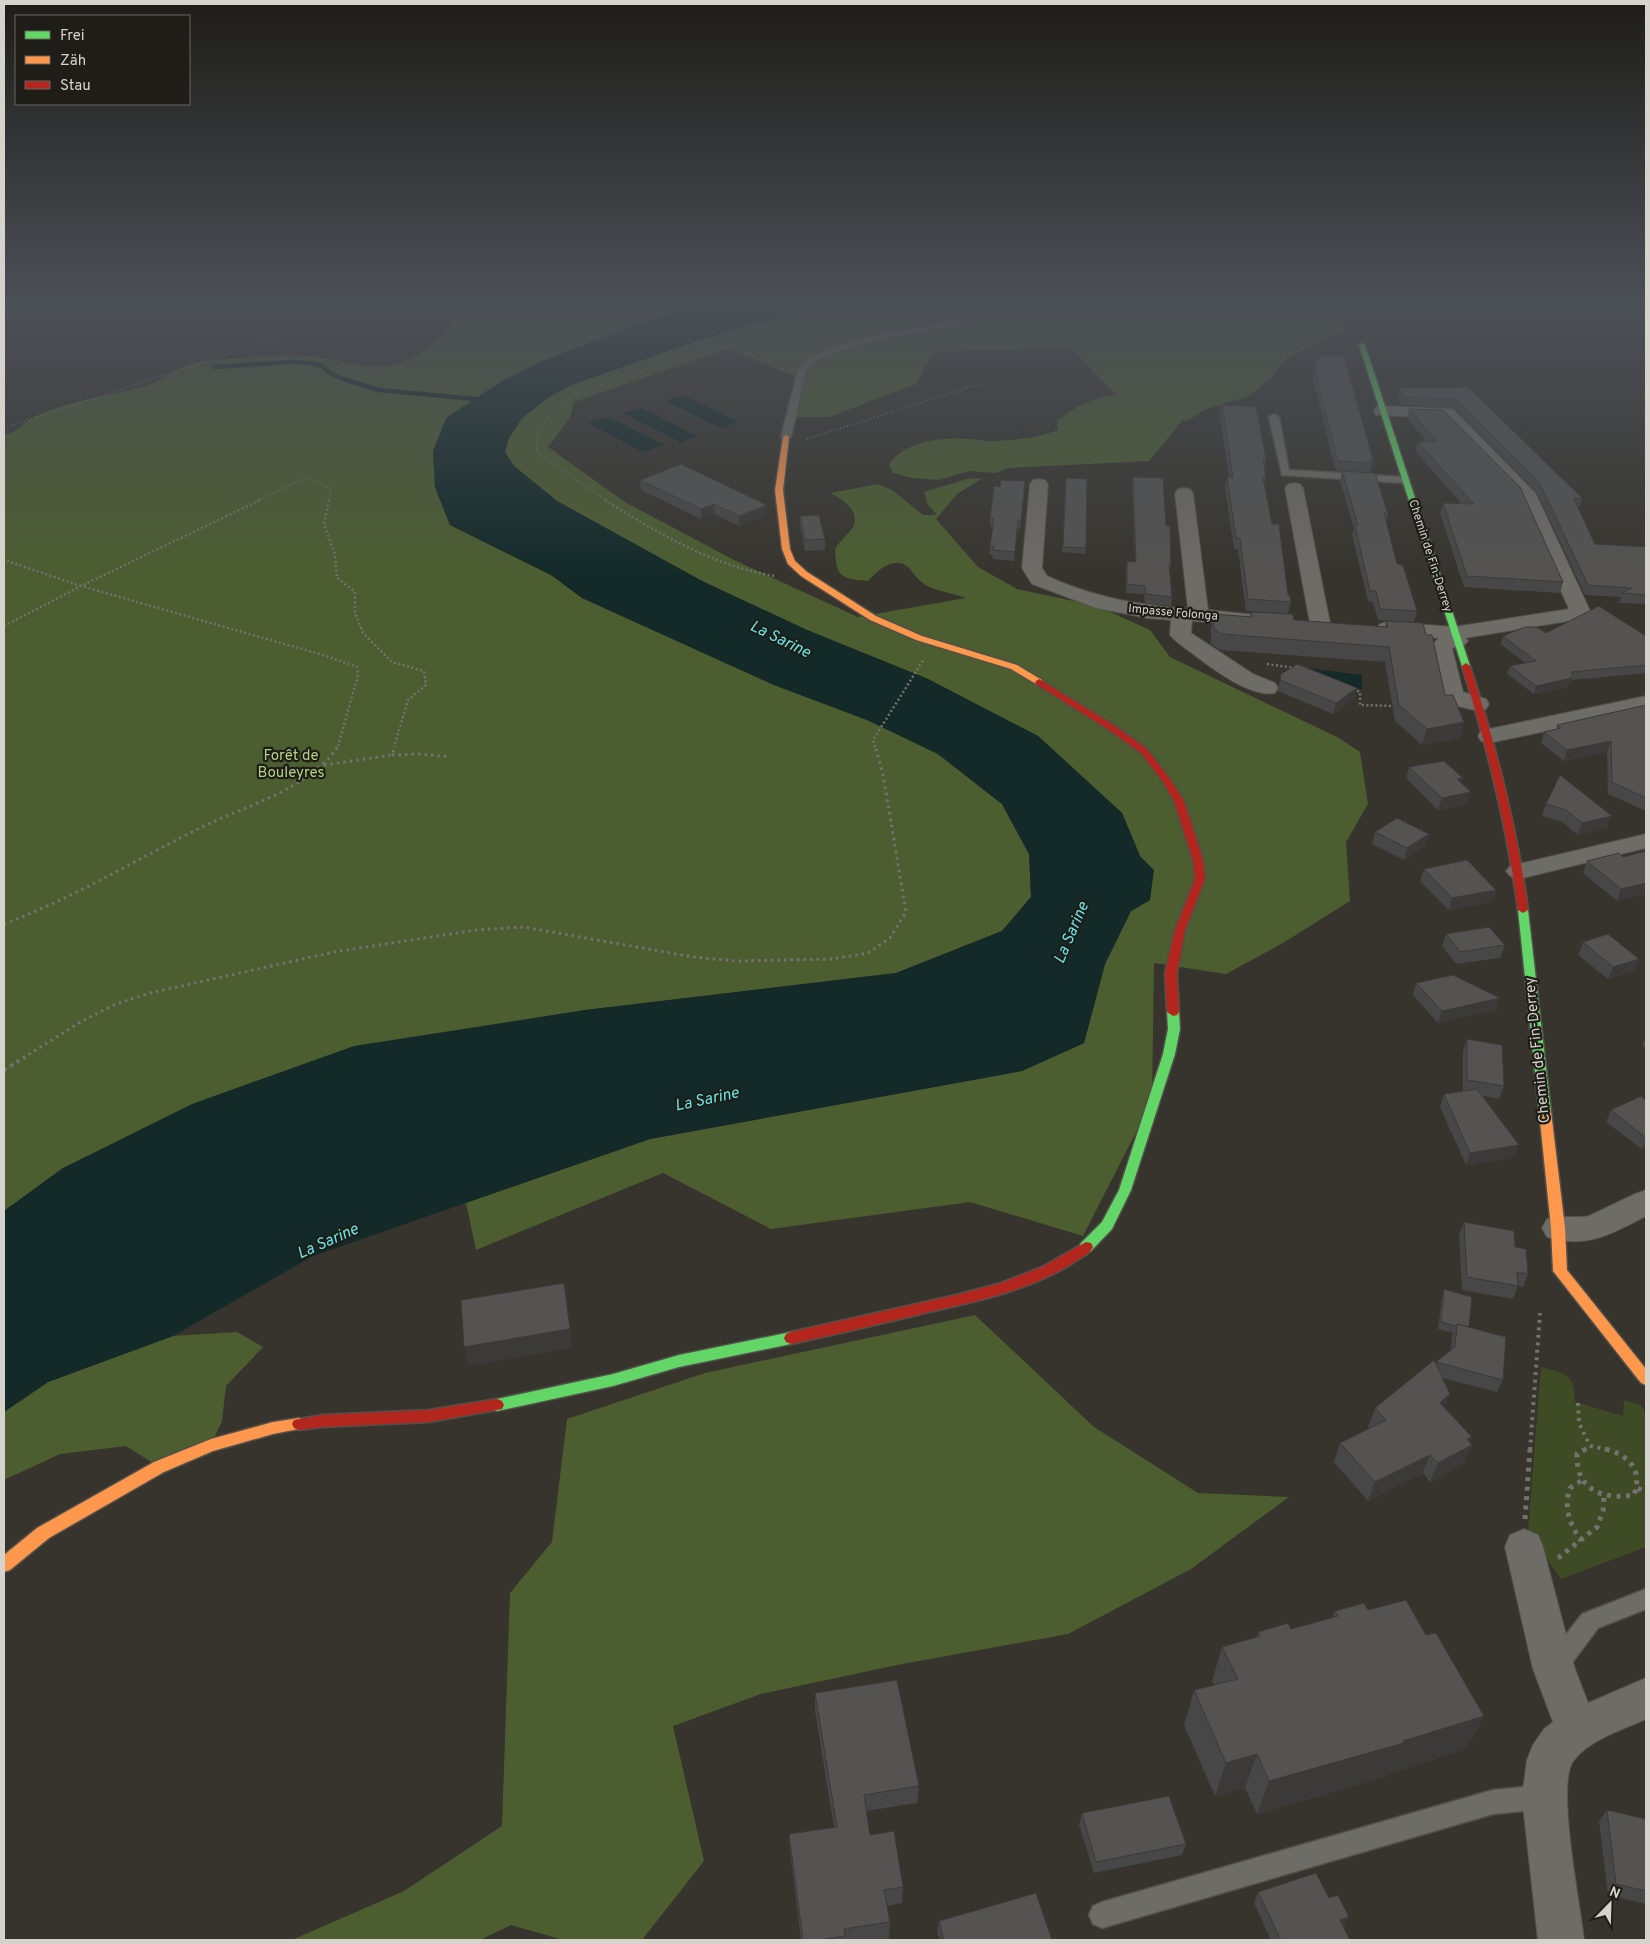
<svg xmlns="http://www.w3.org/2000/svg" width="1650" height="1944" font-family="Overpass,sans-serif">
<style>
.green{fill:#3e4b25}
.forest{fill:#4c5e30}
.water{fill:#132a29}
.lines{fill:none;stroke-linecap:round;stroke-linejoin:round}
.stream{stroke:#132a29;stroke-width:4.5}
.lane-casing{stroke:#52504a;stroke-width:3}
.street-casing{stroke:#52504a;stroke-width:2}
.fast-casing{stroke:#52504a;stroke-width:3}
.slow-casing{stroke:#52504a;stroke-width:3}
.jam-casing{stroke:#52504a;stroke-width:3}
.path-far4{stroke:#73726e;stroke-width:2;stroke-dasharray:1 2.5;stroke-linecap:butt}
.path-far3{stroke:#73726e;stroke-width:2.5;stroke-dasharray:2 2.5;stroke-linecap:butt}
.path-far2{stroke:#73726e;stroke-width:3;stroke-dasharray:2.5 4;stroke-linecap:butt}
.path-far1{stroke:#73726e;stroke-width:4;stroke-dasharray:3 4.5;stroke-linecap:butt}
.path{stroke:#73726e;stroke-width:5;stroke-dasharray:4 5.5;stroke-linecap:butt}
.lane{fill:#6e6c67;fill-rule:evenodd}
.street{fill:#6e6c67;fill-rule:evenodd}
.fast{fill:#63d668;fill-rule:evenodd}
.slow{fill:#ff974d;fill-rule:evenodd}
.jam{fill:#b3261e;fill-rule:evenodd}
.wall{fill:#484747}
.shaded-wall{fill:#3b3a39}
.building{fill:#545352;stroke:#3b3a39}
.labels{text-anchor:middle;dominant-baseline:central;stroke-width:4.5;stroke-linejoin:round;paint-order:stroke}
.far-street-label{font-size:12px;fill:#d6d3cc;stroke:#1f1d18}
.park-label{font-size:15px;fill:#b1d283;stroke:#1f1d18}
.street-label{font-size:15px;fill:#d6d3cc;stroke:#1f1d18}
.water-label{font-size:16px;font-style:italic;fill:#69e4e5;stroke:#1f1d18}
</style>
<rect width="100%" height="100%" fill="#36342d"/>
<path class="green" d="M1541,1367C1566,1374 1575,1373 1575,1402L1623,1416L1624,1400L1640,1405L1646,1412V1547L1561,1579L1528,1532Z"/>
<path class="forest" d="M445,305H702L652,318L538,363L502,381L447,418L433,451L435,487L450,525L551,575L582,598L774,685L867,720L938,754L1002,804L1029,854L1031,897L1002,931L896,973L585,1010L63,1168L4,1211V435C17,433 24,422 36,416C70,400 107,397 142,387C166,380 178,364 205,361C240,357 277,354 312,356C332,358 351,365 372,367C404,369 433,348 452,324L450,312Z
M843,305H1332L1348,315L1344,330L1286,359L1271,378L1249,396L1204,410L1187,421L1183,420L1149,461L1008,468L996,473L969,471L938,480L912,478L893,473L889,464C906,441 941,437 967,439C976,439 985,442 994,441C1016,440 1038,438 1058,430L1057,421C1073,408 1095,396 1116,395L1069,347L934,352L916,384L829,417H790L797,377L728,349L574,402L570,418L548,447L625,502L736,561L858,617L966,598C952,593 936,591 924,584C916,578 914,573 908,567C894,555 877,571 868,581C841,579 836,577 835,549C839,542 850,532 853,527C861,511 842,499 830,493L878,484L892,490L923,515H937L928,505L924,492L967,479L983,478L957,494L936,519L978,567L1017,589L1097,606L1150,630L1170,657L1339,738L1360,752L1368,804L1346,842L1350,901L1283,943L1226,974L1154,963L1152,1101L1083,1236L970,1202L771,1229L663,1173L476,1250L466,1203L650,1139L1022,1071L1084,1043L1105,964L1131,911L1150,900L1140,856L1122,813L1038,736L928,679L807,630L702,581L557,501L514,466L505,452L509,438L522,418L549,397L574,384L702,339L766,321Z
M975,1315L1094,1427L1198,1493L1289,1497L1191,1569L1068,1634L897,1665L761,1694L673,1726L704,1861L642,1940H563L511,1925L480,1940H292L404,1891L502,1826L510,1593L552,1542L567,1419L705,1373Z
M237,1332L263,1347L226,1386L222,1421L211,1445L159,1467L126,1446L60,1454L4,1480V1412L48,1382L173,1336Z"/>
<path class="water" d="M702,305H843L766,321L702,339L574,384L549,397L522,418L509,438L505,452L514,466L557,501L702,581L807,630L928,679L1038,736L1122,813L1140,856L1154,870L1150,900L1131,911L1105,964L1084,1043L1022,1071L650,1139L313,1256L173,1336L48,1382L4,1412V1211L63,1168L192,1104L354,1046L585,1010L896,973L1002,931L1031,897L1029,854L1002,804L938,754L867,720L774,685L582,598L551,575L450,525L435,487L433,451L446,418L502,381L538,363L652,318Z
M683,395L739,422L721,428L665,401Z
M641,408L697,436L680,442L623,413Z
M609,417L664,445L643,452L588,423Z
M1306,668L1362,675V690Z"/>
<g class="lines">
<path class="stream" d="M214,367L292,362L312,363L322,366L330,373L343,379L379,390L485,400"/>
<g class="lane-casing">
<path id="lane" d="M1041,305H1060L878,340L832,353L815,362L806,371L791,437L786,440L781,437L798,370L809,358L826,350L877,335Z
M1274,414L1279,417L1289,470L1405,477L1410,480L1405,483L1282,475L1269,417Z
M1646,1589V1609L1598,1628L1566,1671L1558,1674L1550,1671L1547,1663L1550,1655L1582,1614Z
M1543,1785L1551,1789L1555,1797L1551,1805L1543,1809L1493,1814L1102,1928L1093,1924L1089,1915L1093,1906L1102,1902L1493,1790Z"/>
</g>
<g class="street-casing">
<path id="street" d="M1382,406L1453,409L1536,494L1591,613L1588,617L1581,619L1465,638L1468,641L1464,645L1452,648L1463,692L1486,699L1489,704L1486,709L1478,711L1453,705L1445,700L1442,695L1430,647L1439,638L1387,634L1380,632L1377,628L1380,624L1387,622L1454,627L1569,609L1519,496L1442,418L1376,415L1374,411L1376,407Z
M1039,479L1045,480L1048,484L1042,568L1047,576C1092,597 1138,605 1188,609L1175,493L1178,489L1184,488L1190,489L1193,493L1208,610L1257,615L1260,619L1257,623L1250,625L1192,621L1191,633L1253,674L1275,683L1278,688L1275,693C1247,699 1199,658 1177,642L1170,635L1171,620L1147,618L1096,608L1032,584L1022,568L1030,484L1033,480Z
M1294,483L1300,484L1303,488L1330,623L1327,627L1320,629L1313,627L1310,623L1285,488L1288,484Z
M1646,696V710L1489,743L1481,741L1478,736L1481,731L1489,729Z
M1646,834V848L1519,879L1510,876L1506,871L1510,866Z
M1646,1190V1216C1611,1234 1587,1249 1547,1237L1542,1228L1547,1219C1562,1214 1574,1219 1589,1216L1635,1194Z
M1524,1529L1538,1535L1543,1547L1575,1669L1588,1703L1646,1678V1719C1622,1730 1591,1739 1574,1760C1555,1782 1581,1907 1584,1940H1538L1522,1797L1527,1760L1533,1745L1544,1729L1553,1722L1533,1669L1505,1547L1510,1535Z"/>
</g>
<g class="fast-casing">
<path id="fast" d="M1362,343L1365,345L1470,666L1469,668H1463L1462,666L1359,345Z
M1523,907L1528,910L1551,1111L1549,1114H1541L1539,1111L1518,910Z
M1173,1008L1179,1012L1180,1029L1175,1054L1131,1190L1112,1229L1091,1251L1086,1252L1081,1251L1079,1247L1081,1243L1102,1222L1119,1190L1163,1054L1168,1029L1167,1012Z
M791,1332L796,1334L798,1338L796,1342L791,1344L679,1367L613,1386L497,1411L492,1409L490,1405L492,1401L497,1399L613,1374L679,1355Z"/>
</g>
<g class="slow-casing">
<path id="slow" d="M786,435L789,437L783,490L790,549L795,561L807,572L876,616L922,636L1017,665L1042,680V684H1036L1011,669L916,640L870,620L801,576L788,564L782,549L775,490L783,437Z
M1545,1107L1549,1108L1551,1111L1565,1228L1567,1270L1646,1369V1385L1641,1383L1553,1271L1551,1228L1539,1111L1541,1108Z
M299,1418L304,1420L306,1424L304,1428L273,1434L213,1451L164,1472L49,1538L10,1570L4,1572V1555L37,1528L154,1462L211,1439L273,1422Z"/>
</g>
<g class="jam-casing">
<path id="jam" d="M1466,663L1470,666C1496,746 1517,826 1528,910L1523,913L1518,910C1507,826 1487,746 1462,666Z
M1039,679L1115,726L1147,749L1170,779L1184,801L1203,860L1205,879L1185,930L1177,973L1179,1012L1177,1015L1173,1016L1167,1012L1165,973L1175,930L1195,879L1193,860L1174,801L1163,782L1141,753L1109,730L1036,684L1035,682Z
M1086,1242L1091,1243L1093,1247C1090,1253 1084,1256 1079,1259C1034,1290 977,1301 925,1313C880,1324 836,1334 791,1344L786,1342L784,1338L786,1334L791,1332L956,1295L1001,1283L1042,1267Z
M497,1399L502,1401L504,1405L502,1409L429,1422L322,1427L299,1430L294,1428L292,1424L294,1420L322,1415L429,1410Z"/>
</g>
<path class="path-far4" d="M4,306L6,305
M4,428L377,305
M807,439L980,384
M257,501L307,477L331,489L329,501
M607,501L537,452L539,431L552,412L576,394L759,329L780,332L808,343"/>
<path class="path-far3" d="M329,500L324,524L335,555L337,578L355,592V613L363,633L392,662L424,671L426,685L408,700L394,747
M605,500C657,533 713,566 775,576
M4,557L10,562L81,586L260,500
M4,626L81,586L323,655L357,667L358,675L338,747
M1267,664L1295,668
M1353,689L1360,692V705L1395,706
M875,747L873,740L924,659"/>
<path class="path-far2" d="M392,755L422,754L450,757
M324,765L392,755L395,746
M4,924C71,899 132,862 196,830C241,807 310,790 338,746
M23,1058L82,1021L116,1004L150,993L334,952L476,930L523,927L694,957L736,961L832,959L868,953L890,938L906,912L883,774L875,746"/>
<path class="path-far1" d="M4,1070L25,1057
M1578,1403L1579,1423L1590,1446
M1590,1446L1610,1450
M1530,1450L1540,1313
M1584,1450L1590,1446"/>
<path class="path" d="M1586,1449L1577,1454C1576,1490 1602,1500 1634,1495C1643,1470 1629,1455 1605,1449
M1581,1481L1570,1488C1563,1508 1570,1524 1581,1541
M1638,1488L1646,1493
M1525,1519L1530,1449
M1558,1558L1597,1527L1603,1511L1604,1496"/>
<use href="#lane" class="lane"/>
<use href="#street" class="street"/>
<use href="#fast" class="fast"/>
<use href="#slow" class="slow"/>
<use href="#jam" class="jam"/>
</g>
<path class="wall" d="M1315,366L1373,460L1371,470H1370L1369,472L1388,514L1386,522L1397,564L1417,611L1414,622L1378,620L1373,602L1368,601L1352,535L1354,529L1340,481L1342,471H1338L1335,468L1313,379Z
M1468,387L1582,498L1580,507H1578L1595,544L1646,547V604L1619,603L1621,597L1585,595L1537,493L1454,408L1401,405L1398,396L1400,388Z
M1222,405L1266,459L1264,467L1266,479L1264,485L1272,524L1288,595L1291,602L1288,614L1246,611L1238,550L1234,549L1225,488L1227,477H1229L1220,416Z
M1409,409L1563,582L1560,593L1464,587L1440,513L1443,503L1462,504L1415,451L1418,442L1426,441L1407,418Z
M1133,477L1166,526L1171,564L1170,571L1172,597L1171,606L1145,603L1144,594L1126,593V570L1127,561L1135,562L1132,485Z
M1066,478L1086,548L1085,554L1062,552Z
M640,480L767,505V515L739,526L714,514L701,519L641,490Z
M1025,481L1020,529H1017L1014,561L992,559L993,555L989,554L993,527H990V518L1000,487Z
M800,516L825,539V550L805,551L800,526Z
M1251,612L1294,620L1385,627L1386,621L1445,695L1464,722L1460,738L1422,745L1395,721L1385,662L1220,650L1211,644V629L1213,614L1250,617Z
M1546,633L1646,636V673L1572,680L1569,687L1534,694L1507,674L1510,666L1525,663L1501,644L1503,636Z
M1281,674L1357,688L1354,699L1333,714L1278,691Z
M1646,705V811L1608,794L1607,752L1564,761L1541,743L1544,732L1556,730L1557,725Z
M1409,767L1461,783L1467,804L1438,810L1406,778Z
M1560,775L1607,828L1578,835L1562,822L1542,816L1546,804Z
M1375,832L1429,834L1426,846L1404,860L1372,844Z
M1646,851V894L1617,901L1583,873L1587,861L1623,857Z
M1424,869L1496,890L1492,902L1449,910L1420,881Z
M1446,934L1505,945L1500,958L1456,964L1442,946Z
M1583,942L1639,959L1634,971L1608,979L1578,955Z
M1416,983L1500,998L1496,1010L1438,1023L1413,995Z
M1646,1037V1048L1642,1046Z
M1467,1039L1504,1086L1499,1099L1483,1096L1514,1158L1466,1165L1440,1107L1444,1094L1463,1091V1051Z
M1646,1101V1147L1642,1149L1606,1122L1611,1110Z
M1464,1222L1515,1247L1528,1274L1523,1287L1518,1286L1513,1299L1462,1290L1459,1235Z
M1444,1289L1503,1380L1497,1392L1442,1378L1444,1408L1472,1437L1470,1442L1472,1445L1464,1464L1430,1482L1423,1473L1368,1501L1334,1462L1340,1443L1370,1428L1368,1427L1375,1408L1435,1364L1436,1362L1451,1350L1452,1337L1453,1333L1438,1329L1442,1296Z
M1368,1610L1426,1635L1484,1716L1466,1749L1389,1774L1388,1776L1257,1814L1245,1788L1215,1796L1184,1725L1194,1690L1214,1685L1212,1681L1222,1647L1256,1637L1258,1632L1291,1629L1332,1618L1335,1611Z
M815,1693L919,1786L917,1803L866,1811L870,1835L903,1887L902,1903L887,1906L890,1922L889,1939L877,1940H801L790,1851L789,1834L834,1827L815,1711Z
M1607,1810L1646,1819V1904L1608,1895L1599,1821Z
M1082,1813L1186,1844L1182,1855L1094,1873L1079,1825Z
M1258,1892L1349,1917L1344,1928L1350,1940H1271L1254,1903Z
M939,1921L1052,1940H940L937,1932Z"/>
<path class="shaded-wall" d="M714,504V514L701,519V509Z
M767,505V515L739,526V516Z
M1572,678L1569,687L1534,694L1536,686Z
M1357,688L1354,699L1333,714L1336,703Z
M1464,722L1460,738L1422,745L1427,729Z
M1611,741L1607,752L1564,761L1567,750Z
M1463,778L1459,790L1457,779Z
M1471,792L1467,804L1438,810L1442,798Z
M1612,816L1607,828L1578,835L1582,823Z
M1429,834L1426,846L1404,860L1407,848Z
M1646,883V894L1617,901L1621,889Z
M1496,890L1492,902L1449,910L1452,898Z
M1639,959L1634,971L1608,979L1613,967Z
M1500,998L1496,1010L1438,1023L1442,1011Z
M1646,1139V1147L1642,1149Z
M1519,1145L1514,1158L1466,1165L1470,1153Z
M564,1283L573,1348L468,1366L464,1347Z
M1450,1394L1442,1413L1440,1403Z
M1472,1437L1467,1448L1472,1445L1464,1464L1430,1482L1438,1463L1467,1439Z
M1430,1455L1423,1473L1368,1501L1375,1482Z
M1484,1716L1466,1749L1389,1774L1388,1776L1257,1814L1269,1781L1403,1741Z
M1257,1754L1245,1788L1215,1796L1226,1763Z
M1349,1917L1344,1928L1340,1920Z"/>
<path class="building" d="M1321,355L1344,356L1373,460H1370L1372,463L1340,461L1337,458L1315,370H1316L1315,366Z
M1468,387L1582,498L1574,499L1595,544L1646,547V595L1622,593L1632,588L1588,585L1540,484L1456,399L1403,397L1400,388Z
M1222,405L1256,407L1266,459H1263L1266,479L1263,478L1272,524H1279L1288,595H1290L1291,602L1248,599L1240,538H1236L1227,477H1233Z
M1409,409L1443,410L1520,487L1563,582L1467,576L1443,503L1474,504L1418,442L1436,441Z
M681,464L767,505L739,516L714,504L701,509L640,480Z
M1342,471L1375,473L1388,514L1384,513L1397,564L1403,565L1417,611L1380,609L1376,591H1370L1355,525H1358Z
M1133,477L1163,478L1166,526H1170L1171,564H1169L1172,597L1146,594L1145,586L1127,584V561L1136,562Z
M1066,478L1087,479L1086,548L1063,547Z
M1001,480L1025,481L1021,521L1018,520L1015,552L993,550L994,546H990L994,518H990L994,486L1000,487Z
M819,515L825,539L805,540L800,516Z
M1599,606L1646,636V665L1572,672V678L1536,686L1510,666L1536,661L1503,636L1525,627H1537L1546,633Z
M1251,612L1293,614L1294,620L1388,627L1386,621L1423,623L1426,635H1432L1445,695H1453L1464,722L1427,729L1399,705L1389,647L1222,634L1214,629L1213,614L1252,617Z
M1297,664L1357,688L1336,703L1280,680L1281,674Z
M1646,705V798L1612,782L1611,741L1567,750L1544,732L1561,728L1557,725Z
M1444,761L1463,778L1457,779L1471,792L1442,798L1409,767Z
M1560,775L1612,816L1582,823L1566,810L1546,804Z
M1397,818L1429,834L1407,848L1375,832Z
M1646,851V883L1621,889L1587,861L1619,853L1623,857Z
M1467,860L1496,890L1452,898L1424,869Z
M1489,927L1505,945L1460,952L1446,934Z
M1608,934L1639,959L1613,967L1583,942Z
M1453,975L1500,998L1442,1011L1416,983Z
M1467,1039L1502,1045L1504,1086L1467,1080Z
M1477,1089L1519,1145L1470,1153L1444,1094Z
M1641,1096L1646,1101V1138L1611,1110Z
M1464,1222L1514,1231L1515,1247L1526,1249L1528,1274L1517,1272L1518,1286L1467,1277Z
M564,1283L570,1329L464,1347L461,1300Z
M1444,1289L1472,1297L1469,1327L1457,1324L1456,1326L1441,1322Z
M1457,1324L1506,1337L1503,1380L1436,1362L1455,1347Z
M1434,1360L1450,1394L1440,1403L1472,1437L1467,1439L1472,1445L1438,1463L1430,1455L1375,1482L1340,1443L1386,1420L1375,1408Z
M1406,1600L1426,1635L1436,1633L1484,1716L1403,1741L1404,1743L1269,1781L1257,1754L1226,1763L1194,1690L1238,1679L1222,1647L1260,1636L1258,1632L1288,1623L1291,1629L1338,1616L1335,1611L1364,1603L1368,1610Z
M897,1680L919,1786L864,1795L870,1835L894,1831L903,1887L884,1890L890,1922L844,1929L845,1936L819,1940H803L789,1834L837,1827L815,1693Z
M1169,1796L1186,1844L1096,1862L1082,1813Z
M1607,1810L1646,1819V1891L1616,1884Z
M1316,1873L1329,1898L1338,1895L1349,1917L1340,1920L1350,1940H1281L1258,1892Z
M1036,1893L1052,1940H944L939,1921Z"/>
<linearGradient id="sky" x2="0" y2="1"><stop stop-color="#1e1d19"/><stop offset="0.53" stop-color="#4c5057"/><stop offset="1" stop-color="#4c5057" stop-opacity="0"/></linearGradient>
<rect width="1650" height="577" fill="url(#sky)"/>
<g class="labels">
<g class="far-street-label">
<text transform="translate(1430 556) rotate(72)">Chemin de Fin-Derrey</text>
<text transform="translate(1173 613) rotate(5)">Impasse Folonga</text>
</g>
<g class="park-label">
<text x="291" y="756">Forêt de<tspan x="291" dy="17">Bouleyres</tspan></text>
</g>
<g class="street-label">
<text transform="translate(1538 1050) rotate(-96)">Chemin de Fin-Derrey</text>
</g>
<g class="water-label">
<text transform="translate(780 640) rotate(26)">La Sarine</text>
<text transform="translate(1072 933) rotate(-67)">La Sarine</text>
<text transform="translate(707 1100) rotate(-12)">La Sarine</text>
<text transform="translate(328 1242) rotate(-24)">La Sarine</text>
</g>
</g>
<rect width="1650" height="1944" fill="none" stroke="#d6d3cc" stroke-width="10"/>
<rect x="15" y="15" width="175" height="90" fill="#1f1d18" stroke="#686660"/>
<rect x="25" y="31" width="25" height="8" fill="#63d668" stroke="#686660"/>
<text x="60" y="40" font-size="15" fill="#d6d3cc">Frei</text>
<rect x="25" y="56" width="25" height="8" fill="#ff974d" stroke="#686660"/>
<text x="60" y="65" font-size="15" fill="#d6d3cc">Zäh</text>
<rect x="25" y="81" width="25" height="8" fill="#b3261e" stroke="#686660"/>
<text x="60" y="90" font-size="15" fill="#d6d3cc">Stau</text>
<g transform="translate(1610 1904) rotate(23)" stroke="#1f1d18" stroke-width="4" paint-order="stroke">
<path d="M0-4L9 19L0 12L-9 19Z" fill="#d6d3cc"/>
<text y="-8" font-size="14" font-weight="bold" text-anchor="middle" fill="#d6d3cc">N</text>
</g>
</svg>
